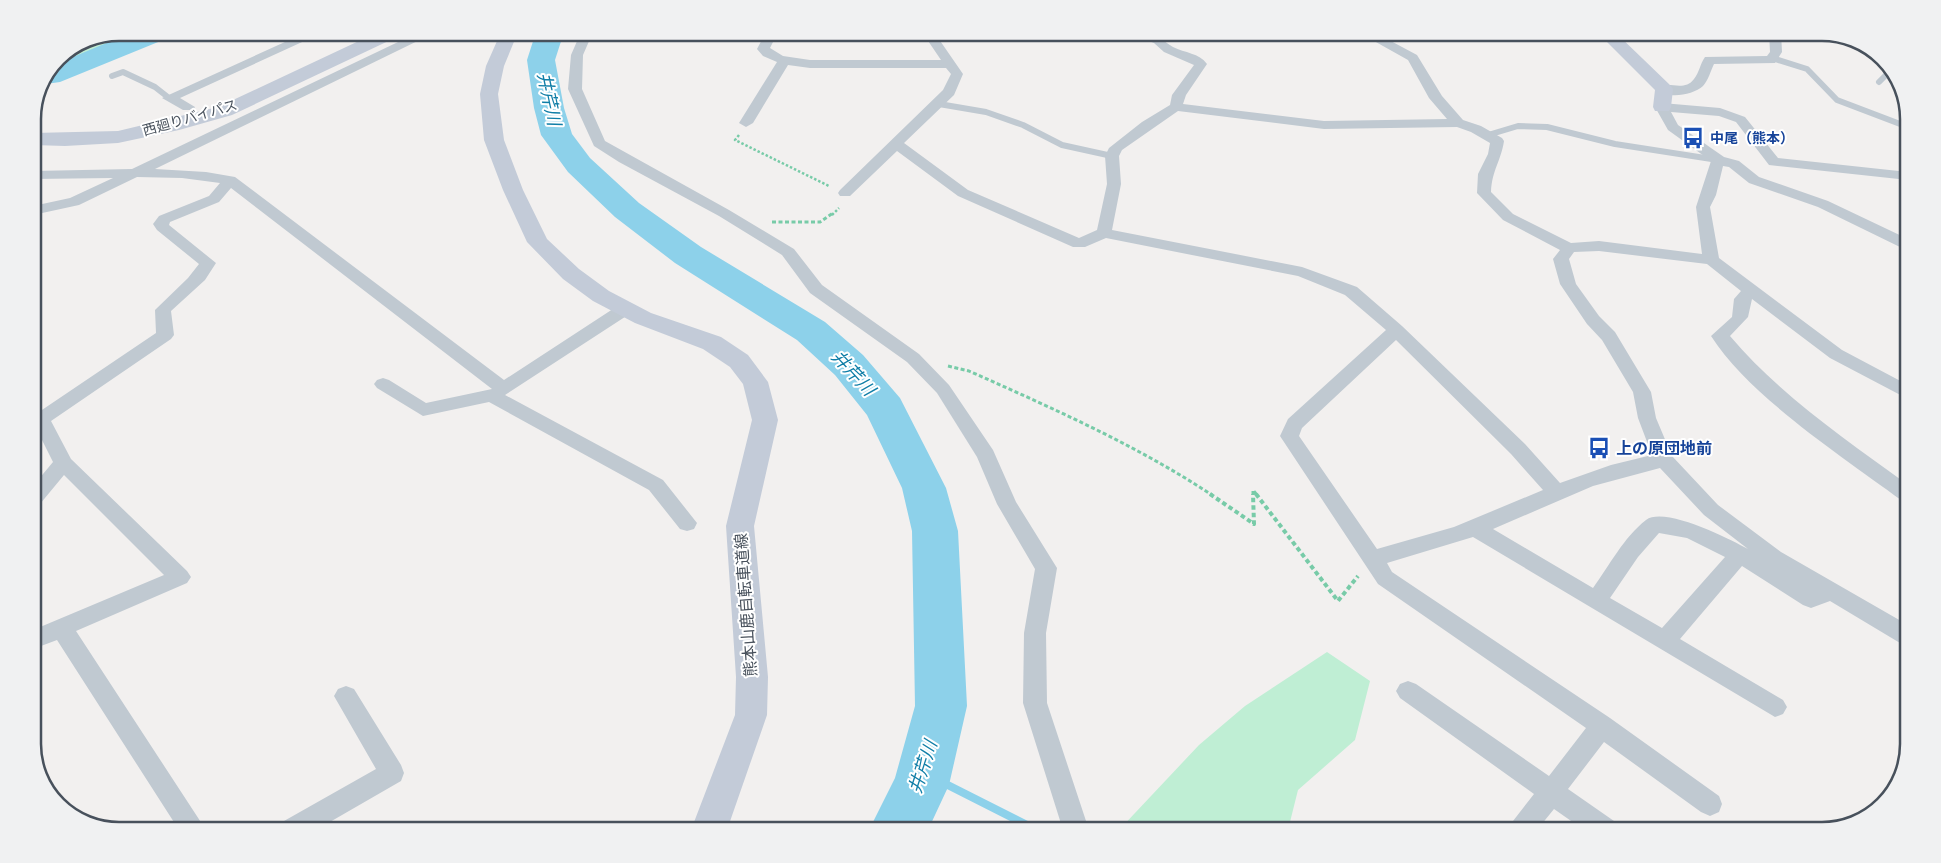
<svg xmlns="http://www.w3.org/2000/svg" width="1941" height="863" font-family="'Fira Sans','Noto Sans JP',sans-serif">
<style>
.green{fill:#bfeed4}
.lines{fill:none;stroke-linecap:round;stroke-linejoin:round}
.stream{stroke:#8dd1ea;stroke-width:8}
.river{fill:#8dd1ea;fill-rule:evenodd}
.path-far2{stroke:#78cba8;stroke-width:2.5;stroke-dasharray:2.5 2;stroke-linecap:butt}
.path-far1{stroke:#78cba8;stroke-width:3;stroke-dasharray:4 2.5;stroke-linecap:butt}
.path{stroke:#78cba8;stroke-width:4;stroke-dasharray:4.5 3;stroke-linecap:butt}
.lane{stroke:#c0c9d1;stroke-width:6}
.street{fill:#c0c9d1;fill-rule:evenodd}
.secondary{fill:#c3cbd8;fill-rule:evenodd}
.labels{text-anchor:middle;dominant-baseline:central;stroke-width:4;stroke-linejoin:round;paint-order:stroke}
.far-street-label{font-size:14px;fill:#48515c;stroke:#fff}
.far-transit-label{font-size:14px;font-weight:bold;fill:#164399;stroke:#fff;text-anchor:start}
.transit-label{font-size:16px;font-weight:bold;fill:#164399;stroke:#fff;text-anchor:start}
.street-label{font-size:16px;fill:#48515c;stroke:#fff}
.water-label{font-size:18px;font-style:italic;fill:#107ea7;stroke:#fff}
.rim{fill:none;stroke:#48515c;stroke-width:2.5}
</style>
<rect width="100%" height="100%" fill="#f2f0ef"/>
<path class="green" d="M119,33H138L54,67C65,43 95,37 119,33Z
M1327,652L1370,681L1355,740L1298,790L1288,830H1119L1199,745L1245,706Z"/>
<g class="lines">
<path class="stream" d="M924,773L1037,830"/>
<path class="river" d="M133,32H171L168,38L60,82L46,84L56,64Z
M536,32H564L555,60L564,108L572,134L590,158L639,203L701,247L825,322L863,355L900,398L946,488L958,531L967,706L949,785L928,830H869L895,778L915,706L912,531L902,488L867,415L835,375L797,340L675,263L615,217L568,172L541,135L534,108L527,60Z"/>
<path class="path-far2" d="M739,135L735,140L829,186
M832,215L839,208"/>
<path class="path-far1" d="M772,222H820L833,213
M948,366L969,371C1052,408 1136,445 1212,495
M1253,495V490L1257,495"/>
<path class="path" d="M1210,494L1254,524L1253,494
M1256,494L1338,601L1358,576"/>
<path class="lane" d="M1772,58L1807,69L1837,100L1908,127
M112,76L123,72L155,87L169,98
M1879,82L1892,69
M939,104L986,112L1023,125L1062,145L1112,156
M1488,135L1518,126L1547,127L1615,144L1718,160"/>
<path class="street" d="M307,32H324L180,98L195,107L193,110H183L162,98Z
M419,32H436L155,169L206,172L235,177L504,380L619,305H631L633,309L631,313L505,395L663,480L697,523L694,529L687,531L680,529L649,490L489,402L423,416L377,388L374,384L377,380L383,378L389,380L426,403L492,389L231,188L219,202L170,222L169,225L216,263L205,280L171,311L174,335L171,339L51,421L71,459L187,571L191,577L187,583L76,631L206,830H179L57,640L33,649V630L164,575L64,475L40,504L33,506V486L53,462L33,422V416L156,333L155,310L188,278L199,264L157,230L153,224L159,216L209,196L220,183L182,178L137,177L79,205L33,215V206L70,198L113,178L33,179V171L132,169Z
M581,32H593L583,55L582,89L605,141L729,210L794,249L822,285L919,354L949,385L993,450L1016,502L1057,568L1046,633L1047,703L1089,830H1063L1023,703L1024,633L1035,569L997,504L977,457L937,393L907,362L810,293L782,255L719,216L619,162L594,146L568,89L571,55Z
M766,32H778L770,48L783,56L810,60H941L922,32H934L963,74L954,95L904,143L968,190L1079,238L1097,230L1107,184L1105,156L1109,148L1142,122L1170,105L1172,95L1194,65L1164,52L1154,43L1126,32C1133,32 1140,32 1146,32C1158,34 1163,41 1173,47C1185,53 1199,53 1207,64L1186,95L1183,104L1324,121L1447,119L1429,98L1408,60L1358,32H1374L1417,55L1442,96L1463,120L1481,126L1502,138L1504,141C1501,161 1492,170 1491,192L1513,214L1571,243L1599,241L1702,254L1696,207L1711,161L1668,130L1655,107L1662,103L1720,108L1745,117L1778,158L1908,172V180L1769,165L1736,122L1719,116L1671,112L1678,125L1724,157L1739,161L1759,177L1828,201L1908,239V250L1902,248L1818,207L1749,183L1729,167L1723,166L1716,195L1710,207L1719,258L1842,350L1908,385V399L1830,358L1752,299L1748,317L1730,336C1781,396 1845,439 1908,485V503L1901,500C1843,457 1750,397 1711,336L1732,317L1734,299L1741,291L1707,264L1599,251L1574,252L1569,259L1576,284L1599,316L1615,332L1651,392L1656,418L1672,456L1718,505L1781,552L1908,625V645L1900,643L1830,601L1811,608L1803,605L1742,566L1680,639L1783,700L1787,707L1783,714L1775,717L1473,537L1387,563L1392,572L1610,718L1719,796L1722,804L1719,812L1710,816L1701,812L1604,742L1568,789L1614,821L1618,830H1584L1554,809L1537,830H1509L1513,821L1534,794L1400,698L1396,691L1400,684L1408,681L1416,684L1549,776L1586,728L1378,584L1280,436L1288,419L1386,330L1345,295L1298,276L1106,238L1085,247H1073L958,196L897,151L850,196H840L838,193L840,190L943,90L951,74L946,68H810L788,65L753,123L746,127L739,123L777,62L763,56L757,49ZM1178,111L1324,129L1457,127L1471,132L1490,143L1488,154L1478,174L1477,193L1503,220L1560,250L1553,259L1560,284L1587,324L1602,340L1633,392L1638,418L1652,455L1611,465L1560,483L1525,444L1402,326L1357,287L1302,267L1112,230L1121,184L1119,156L1122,150ZM1396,340L1511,454L1543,490L1454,527L1377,549L1299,436L1302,428ZM1660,468L1704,515L1748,549C1729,539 1665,506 1646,520C1624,537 1609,566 1593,588L1493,529L1593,486ZM1659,533L1687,538L1725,557L1662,628L1610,598L1638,557Z
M905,32L899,36L858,40L852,36L857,32Z
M1769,32H1781L1782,52L1775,63L1714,64C1711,70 1708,81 1703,86C1693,95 1667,100 1657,89C1666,79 1684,93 1694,79C1699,73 1700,64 1705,57L1767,56L1770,52Z
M346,686L354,689L401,765L404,773L401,781L316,830H280L284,821L376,769L334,696L338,689Z"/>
<path class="secondary" d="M378,32H401L399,36L232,115L179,130L118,143L65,146L33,145V133L118,131L218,107Z
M501,32H518L504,66L498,94L504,140L523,190L547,239L579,269L609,291L651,313L721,337L748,355L768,382L778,420L754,526L768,677L767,715L727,830H691L735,715L736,677L726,526L752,420L743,384L730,367L703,349L635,323L593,301L563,279L527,242L503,190L484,140L480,94L486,66Z
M1597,32H1615L1670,85L1673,89L1671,107L1669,111H1655L1653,107L1655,90Z"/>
</g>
<defs>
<g id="bus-bare" transform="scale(1.725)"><path d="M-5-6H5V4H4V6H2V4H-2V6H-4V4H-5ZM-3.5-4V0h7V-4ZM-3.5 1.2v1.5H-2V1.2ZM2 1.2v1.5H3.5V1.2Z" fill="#1a4fb4" stroke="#fff" stroke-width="2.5" paint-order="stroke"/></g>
</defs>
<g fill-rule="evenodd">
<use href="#bus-bare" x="1693" y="138"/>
<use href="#bus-bare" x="1599" y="448"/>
</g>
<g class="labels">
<g class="far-street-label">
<text transform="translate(190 118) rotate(-16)">西廻りバイパス</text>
</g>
<g class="far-transit-label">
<text x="1710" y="138">中尾（熊本）</text>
</g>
<g class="transit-label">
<text x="1616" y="448">上の原団地前</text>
</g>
<g class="street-label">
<text transform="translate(746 605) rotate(-94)">熊本山鹿自転車道線</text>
</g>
<g class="water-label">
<text transform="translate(549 99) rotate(78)">井芹川</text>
<text transform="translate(853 373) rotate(47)">井芹川</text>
<text transform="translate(923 767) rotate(-72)">井芹川</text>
</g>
</g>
<path d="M0 0H1941V863H0ZM119 41H1822A78 78 0 0 1 1900 119V744A78 78 0 0 1 1822 822H119A78 78 0 0 1 41 744V119A78 78 0 0 1 119 41Z" fill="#f0f1f2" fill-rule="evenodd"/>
<path class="rim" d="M119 41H1822A78 78 0 0 1 1900 119V744A78 78 0 0 1 1822 822H119A78 78 0 0 1 41 744V119A78 78 0 0 1 119 41Z"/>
</svg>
